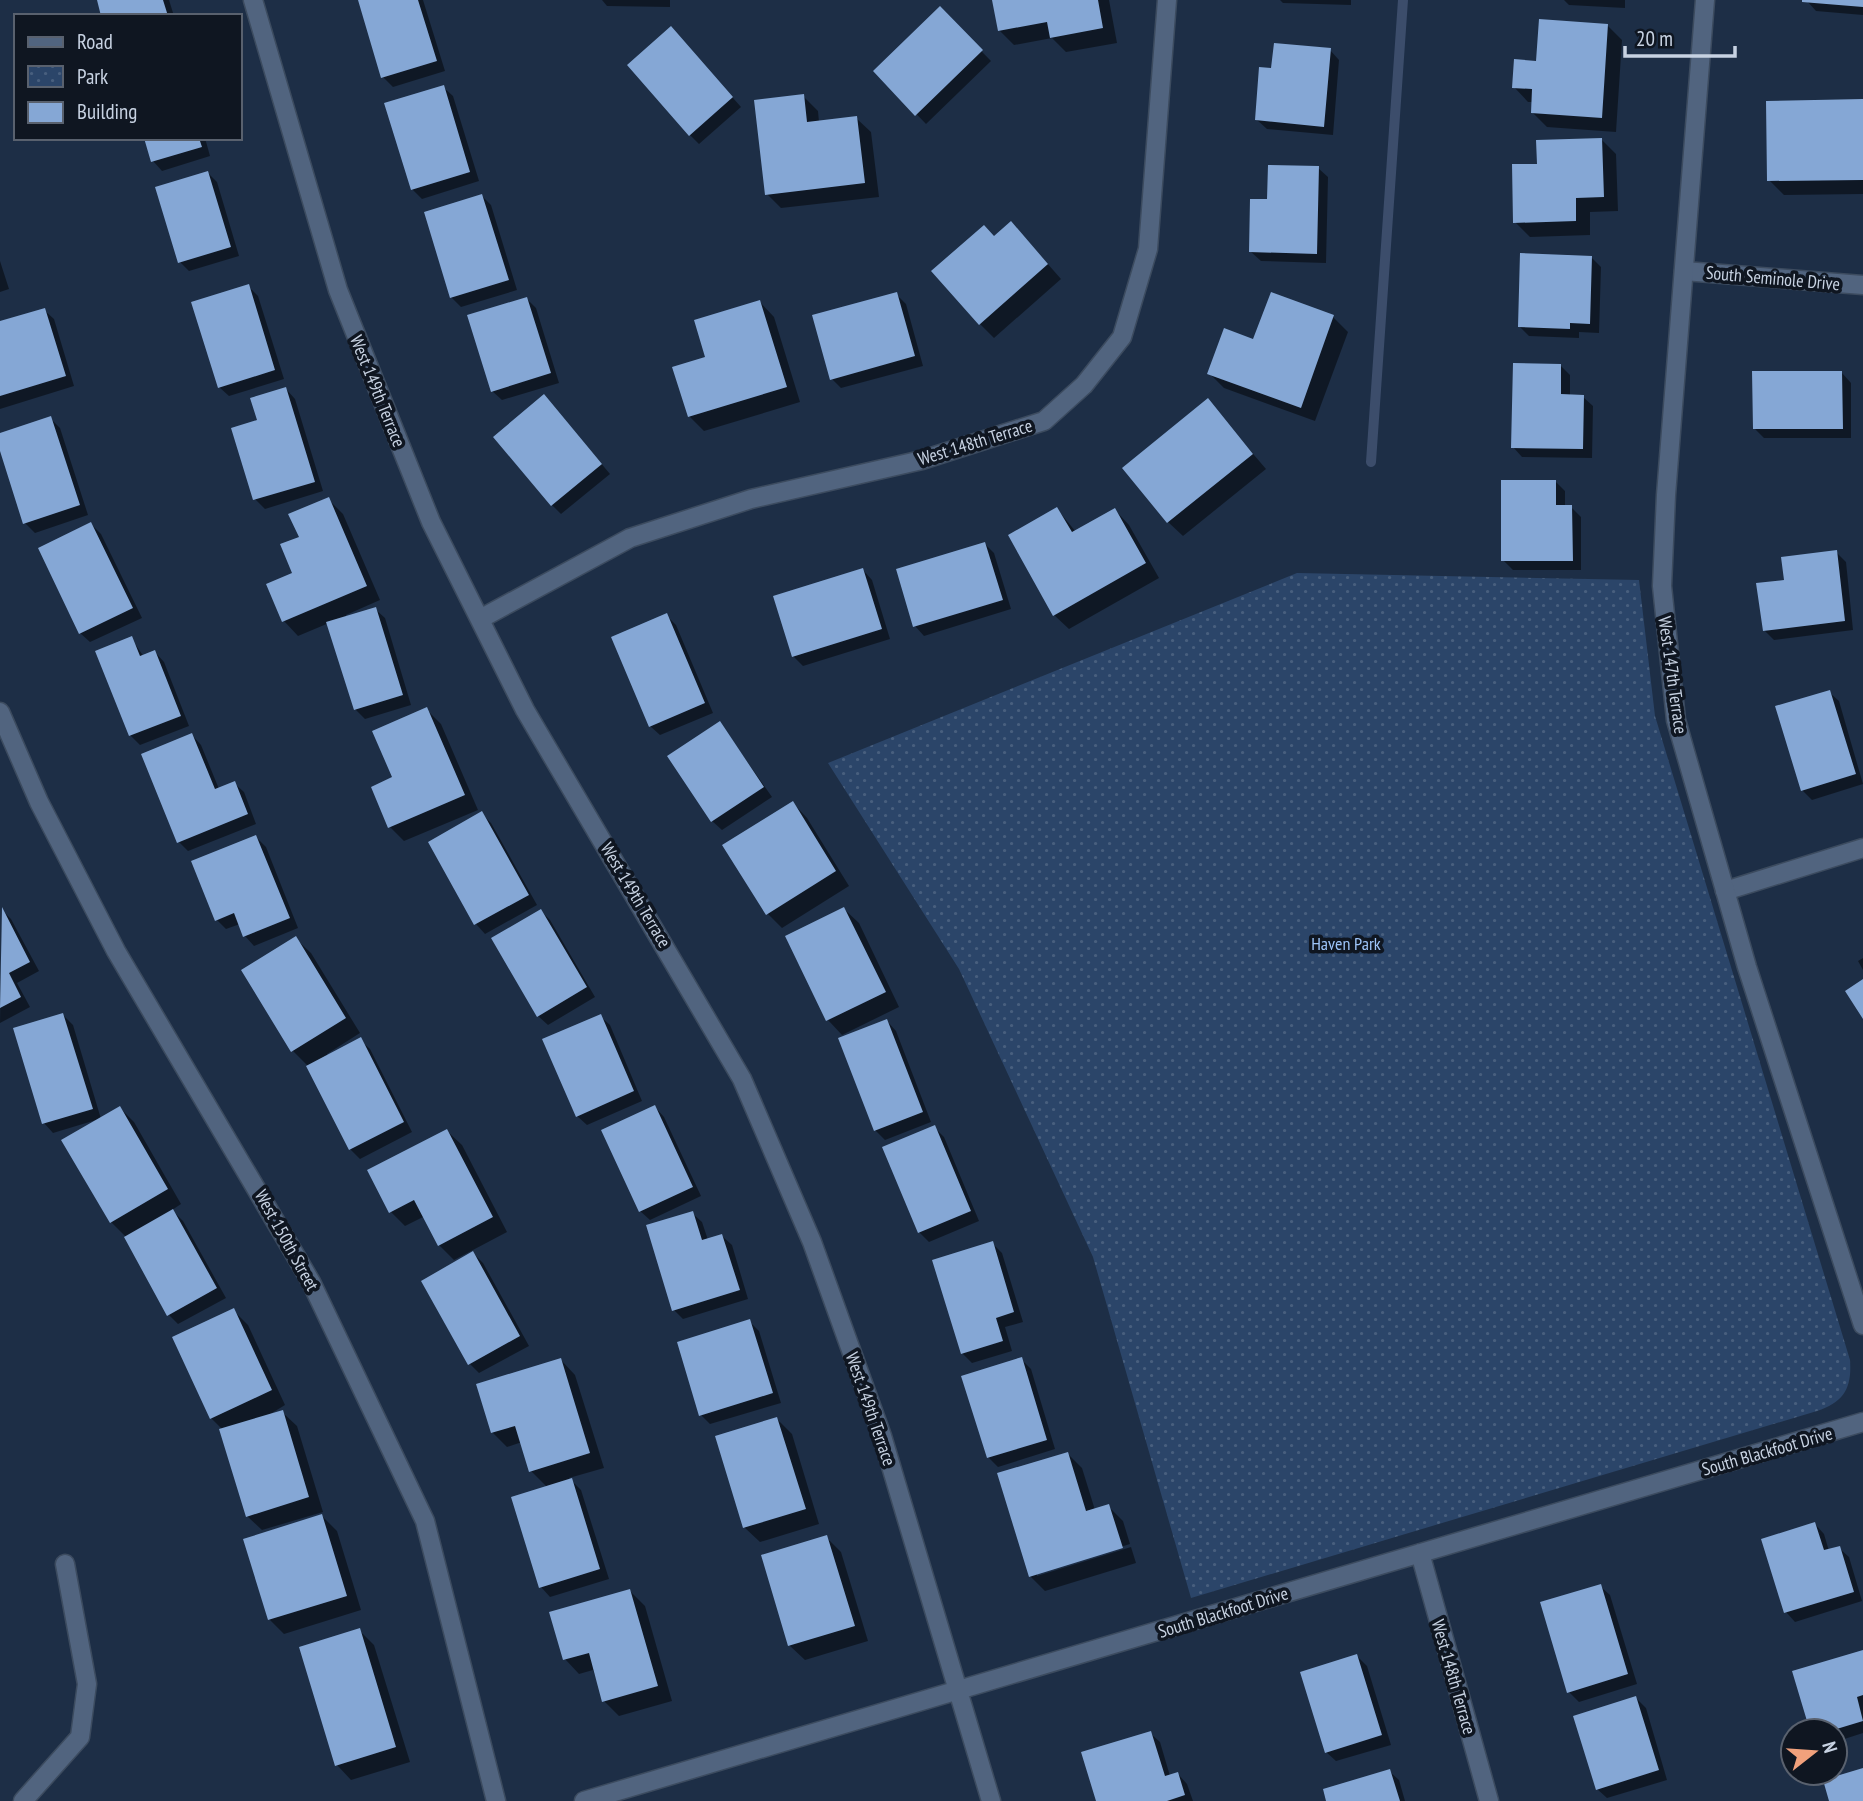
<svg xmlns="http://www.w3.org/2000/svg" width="1863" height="1801" font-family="'PT Sans Narrow',sans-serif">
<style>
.park{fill:url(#park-dots)}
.shadow{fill:#0007}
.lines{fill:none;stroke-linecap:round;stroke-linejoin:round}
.stream{stroke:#3c4d6b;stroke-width:10}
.building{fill:#85a7d5}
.lane-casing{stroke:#3c4b5f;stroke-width:21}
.street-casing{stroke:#3c4b5f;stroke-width:21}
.secondary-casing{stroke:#3c4b5f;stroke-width:21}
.lane{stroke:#51647f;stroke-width:18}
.street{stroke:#51647f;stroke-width:18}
.secondary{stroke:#51647f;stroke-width:18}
.labels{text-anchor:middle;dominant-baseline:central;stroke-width:7;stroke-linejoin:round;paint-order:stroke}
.street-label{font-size:18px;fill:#c7d2e2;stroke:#0f1621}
.park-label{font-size:18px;fill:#9dc4f9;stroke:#0f1621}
</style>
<defs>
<pattern id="park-dots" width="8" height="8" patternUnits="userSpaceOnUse" patternTransform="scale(1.75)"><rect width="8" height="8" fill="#2b4569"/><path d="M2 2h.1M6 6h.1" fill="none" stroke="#485f7e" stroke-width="1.8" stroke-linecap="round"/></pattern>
</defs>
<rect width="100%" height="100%" fill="#1d2e46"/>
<path class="park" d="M1297,573L1639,580L1655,716L1850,1360C1852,1388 1844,1402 1817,1411L1191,1598L1093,1257L959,969L828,763Z"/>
<path class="shadow" d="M98,0H169L174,16H103Z
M359,0H423L445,71L393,87L383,77Z
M602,0H670V7L607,6Z
M994,0H1109L1117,43L1066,52L1052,38L1014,45L999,30Z
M1280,0H1351V5L1283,3Z
M1564,0H1625V8L1569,5Z
M1806,0H1863V15L1816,11Z
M940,9L991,61L926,124L875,71Z
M1608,26L1622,40L1616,132L1547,127L1532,112L1533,102H1528L1514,87L1538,62Z
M680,38L741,107L699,144L690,135Z
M1330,50L1339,60L1333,135L1267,129L1257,120L1273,70Z
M443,87L453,96L479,181L422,199L412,189Z
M803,96L818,111L819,122L856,118L871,132L879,197L781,208L767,194Z
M1863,101V194L1784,195L1769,180Z
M146,138H205L210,156L162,171L153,161Z
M1601,139L1616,154L1618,211L1590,212V235L1530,237L1515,222L1539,165Z
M1318,168L1328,177L1326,263L1261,261L1251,252L1269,201Z
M207,172L217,182L239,256L189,271L180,262Z
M482,196L491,205L517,290L461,307L451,297Z
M995,238H1025L1061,279L994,338L980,324Z
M1591,257L1601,267L1599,333L1579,332V338L1529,336L1520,327Z
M0,261L9,289L0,292Z
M248,286L258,296L284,379L229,396L219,387Z
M896,294L906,304L923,366L841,388L832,379Z
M527,299L536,308L559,383L502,400L492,391Z
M760,302L774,317L800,402L704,431L689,416Z
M44,310L54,319L74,386L0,409V323Z
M1333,317L1348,332L1315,421L1224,388L1209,373L1254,341Z
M1560,365L1570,375V396L1583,397L1593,406L1592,458L1522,457L1513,447Z
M1842,373L1851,383V438H1764L1755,429Z
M286,389L295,399L323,491L265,509L255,499L233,429L259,421Z
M1208,401L1266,469L1183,536L1168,522Z
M553,406L610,474L561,514L552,505Z
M50,418L60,428L88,515L35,533L25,523L0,445V435Z
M1555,481L1565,491V507H1571L1581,517V570H1513L1503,560Z
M328,499L343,514L380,600L346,615V618L375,609L385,618L411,705L365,719L355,709L329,623L298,636L284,621L301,538Z
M1057,509L1076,532L1115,510L1129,525L1159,578L1069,629L1054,615Z
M91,524L101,534L142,618L90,642L80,633Z
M985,544L994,553L1011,609L924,636L915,626Z
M1836,552L1846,562L1853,630L1774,640L1764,630Z
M863,570L872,580L890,639L803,666L793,656Z
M666,615L676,625L713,713L660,735L650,726Z
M131,638L144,657L155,652L164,662L189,726L140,745L130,735Z
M1829,692L1839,701L1863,784L1812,800L1802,790Z
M427,710L441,724L478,810L404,841L390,827L394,778Z
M720,723L772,797L722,830L712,821Z
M192,735L201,745L219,789L234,783L244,792L256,824L188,851L179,842Z
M793,803L807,818L849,886L782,928L767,913Z
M482,814L491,823L537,905L485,934L476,924L430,843Z
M256,837L266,847L298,928L254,946L245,936L240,924L226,929L217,920Z
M844,909L859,923L899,1007L842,1035L828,1020L787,937Z
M2,910L11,919L39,971L17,983L30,1007L0,1023Z
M541,911L550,920L595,997L548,1025L538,1016Z
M296,939L311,953L360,1033L327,1054L328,1056L360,1040L370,1049L412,1132L360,1159L350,1149L308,1066L293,1051L244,971Z
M1863,958V970L1858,961Z
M63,1015L73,1025L101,1119L120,1108L134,1122L181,1204L172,1210L183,1221L226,1298L178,1324L169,1315L127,1238L111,1222L96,1120L53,1133L44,1123Z
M600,1016L610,1025L642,1101L587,1125L577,1116Z
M887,1021L896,1031L931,1122L885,1140L875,1130Z
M655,1107L664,1117L701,1196L650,1220L640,1211Z
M934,1127L944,1137L979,1221L929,1242L919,1232Z
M447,1131L462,1145L507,1232L454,1260L439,1245L425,1216L405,1226L391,1212Z
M692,1213L702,1222L708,1240L722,1236L732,1245L748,1299L683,1319L674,1310Z
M992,1243L1002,1253L1023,1322L1005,1327L1012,1351L972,1363L962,1353Z
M473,1253L483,1263L529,1346L479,1373L470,1364Z
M233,1310L248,1325L285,1405L267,1416L282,1412L297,1426L323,1512L262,1530L247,1516L223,1430L211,1418L174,1338Z
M749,1321L759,1331L781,1403L710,1424L701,1415Z
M1021,1359L1031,1369L1055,1449L998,1467L988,1457Z
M561,1360L575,1375L604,1468L569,1478L581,1490L609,1579L550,1597L541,1587L548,1488L531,1471L522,1442L507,1447L492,1432Z
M777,1419L792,1434L819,1524L760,1542L745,1528L717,1437Z
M1068,1454L1082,1468L1095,1510L1108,1506L1123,1521L1130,1544L1037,1573V1576L1131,1547L1136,1563L1045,1591L1030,1576Z
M322,1516L337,1531L361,1610L284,1634L269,1619Z
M1815,1524L1824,1534L1829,1551L1839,1548L1849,1557L1862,1601L1795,1622L1786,1612Z
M826,1537L841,1552L868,1641L805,1660L790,1646L763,1556Z
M1600,1586L1610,1595L1637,1684L1579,1702L1569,1692Z
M630,1591L645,1606L672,1701L619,1716L604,1701L593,1670L579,1674L565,1659Z
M359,1630L374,1645L410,1762L351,1780L337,1765Z
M1863,1652V1733L1835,1742V1731H1812Z
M1357,1656L1367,1666L1391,1745L1336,1761L1326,1752Z
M1636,1698L1646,1708L1667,1780L1607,1798L1597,1789Z
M1150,1733L1160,1742L1170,1776L1178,1774L1187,1784L1193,1801H1098Z
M1389,1771L1399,1780L1405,1801H1328Z"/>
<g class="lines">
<path class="stream" d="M1371,462L1403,0"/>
</g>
<path class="building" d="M97,0H163L168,16H101Z
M358,0H418L437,61L381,78Z
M992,0H1098L1103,28L1050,38L1047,22L998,31Z
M1802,0H1863V7L1802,2Z
M940,6L983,50L915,116L873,71Z
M1539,19L1608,24L1602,118L1531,113L1532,89L1512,88L1514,59L1536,61Z
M671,26L733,97L689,136L627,65Z
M1274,43L1331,48L1324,127L1255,120L1259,67L1271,68Z
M444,85L470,172L411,190L384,103Z
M804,94L807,122L857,116L865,183L765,195L754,100Z
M1863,99V180L1767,181L1766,101Z
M144,138H199L202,147L151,162Z
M1602,138L1604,197L1576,198V221L1513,223L1512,164H1537L1536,140Z
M1268,165L1319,166L1317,254L1249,252L1250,199H1267Z
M208,171L231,247L178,263L155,187Z
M482,194L509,280L450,298L424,212Z
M1011,221L1048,264L979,325L931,271L984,225L994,236Z
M1520,253L1592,256L1590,324L1570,323V329L1518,327Z
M249,284L275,370L218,388L191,302Z
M897,292L915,356L830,380L812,315Z
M1271,292L1334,315L1301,408L1207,374L1224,328L1253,339Z
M527,297L551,373L491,392L467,315Z
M760,300L787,387L688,417L672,367L705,357L694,320Z
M45,308L66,376L0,396V321Z
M1513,363L1561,364V394L1584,395L1583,449L1511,448Z
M1752,371H1842L1843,429H1753Z
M286,387L315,482L253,500L231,428L257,420L250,398Z
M544,394L602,464L551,506L493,437Z
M1208,398L1253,454L1167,523L1122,468Z
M51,416L80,505L23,524L0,451V433Z
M1501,480H1556V505H1572L1573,561H1501Z
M329,497L367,586L282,622L266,584L292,573L280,544L299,537L288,514Z
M1057,507L1072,532L1115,508L1146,563L1053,616L1008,535Z
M91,522L133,608L79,634L38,548Z
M985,542L1003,600L913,627L896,569Z
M1837,550L1845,621L1763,631L1756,583L1784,580L1781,557Z
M863,568L882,629L792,657L773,596Z
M376,607L403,695L354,710L326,622Z
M667,613L705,703L649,727L611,637Z
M132,636L140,656L155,650L181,716L129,736L95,651Z
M1830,690L1856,774L1801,791L1775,706Z
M427,707L465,795L388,828L371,787L392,777L372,731Z
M720,721L764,787L711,822L667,756Z
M192,733L215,789L235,781L248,814L177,843L141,754Z
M793,801L836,871L766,915L722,845Z
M482,811L529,895L474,925L428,842Z
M256,835L290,918L243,937L234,913L215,921L191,861Z
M2,907L30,962L9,973L21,997L0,1008Z
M844,907L886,992L826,1021L785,936Z
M541,909L587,987L537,1017L491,938Z
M296,936L346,1018L291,1052L241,970Z
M1863,979V1019L1845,991Z
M63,1013L93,1109L42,1124L13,1028Z
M601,1014L634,1091L576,1117L542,1039Z
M887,1019L923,1112L874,1131L838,1038Z
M361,1037L404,1122L349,1150L306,1066Z
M655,1105L693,1187L639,1212L601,1130Z
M120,1106L168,1189L110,1223L61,1140Z
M935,1125L971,1211L918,1233L882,1147Z
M447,1129L493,1217L438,1246L414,1200L389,1213L367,1170Z
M173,1209L217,1288L167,1316L124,1237Z
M693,1211L702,1240L722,1234L740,1290L672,1311L646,1225Z
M993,1241L1014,1312L996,1318L1003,1341L961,1354L932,1260Z
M473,1251L520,1336L468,1365L421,1281Z
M234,1308L272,1390L210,1419L172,1337Z
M750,1319L773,1393L699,1416L677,1342Z
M1022,1357L1047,1440L987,1458L961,1376Z
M561,1358L590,1453L529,1472L515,1426L491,1433L476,1384Z
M283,1410L309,1497L246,1517L219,1429Z
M777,1417L806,1509L743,1528L715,1436Z
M1068,1452L1086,1511L1109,1504L1123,1548L1029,1577L997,1473Z
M572,1478L600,1569L539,1588L511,1497Z
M322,1514L347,1596L268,1620L243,1539Z
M1815,1522L1824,1550L1840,1546L1854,1592L1784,1613L1761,1539Z
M827,1535L855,1626L788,1646L761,1555Z
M1601,1584L1628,1674L1567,1693L1540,1602Z
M630,1589L658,1686L602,1702L589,1653L563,1660L549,1612Z
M360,1628L396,1747L335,1766L299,1647Z
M1863,1650V1695L1857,1697L1863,1721L1830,1731H1810L1792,1671Z
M1357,1654L1382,1735L1325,1753L1300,1672Z
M1636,1696L1659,1770L1596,1790L1573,1716Z
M1151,1731L1165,1776L1178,1772L1185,1795L1167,1801H1096L1081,1752Z
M1863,1768V1801H1829L1823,1780Z
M1390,1769L1400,1801H1326L1323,1789Z"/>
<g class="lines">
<g class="lane-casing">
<path id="lane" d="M23,1801L80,1737L87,1684L65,1564"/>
</g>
<g class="street-casing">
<path id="street" d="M253,0L338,290L431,522L525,710L742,1079L812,1242L882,1436L991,1801
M1684,271L1863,285
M480,619L630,538L751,499L922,460L1044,421L1084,385L1122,337L1148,249L1167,0
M0,712L39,802L116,951L311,1282L425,1521L496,1801
M1725,891L1863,848
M1420,1553L1489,1801
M584,1801L1863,1422"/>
</g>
<g class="secondary-casing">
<path id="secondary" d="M1705,0L1666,495L1662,586L1676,720L1747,967L1863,1325"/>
</g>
<use href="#lane" class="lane"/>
<use href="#street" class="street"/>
<use href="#secondary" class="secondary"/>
</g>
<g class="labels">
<g class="street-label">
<text transform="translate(1773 278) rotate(5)">South Seminole Drive</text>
<text transform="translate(378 391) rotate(68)">West 149th Terrace</text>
<text transform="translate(975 442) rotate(-17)">West 148th Terrace</text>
<text transform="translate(1673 675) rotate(82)">West 147th Terrace</text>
<text transform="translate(636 895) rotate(59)">West 149th Terrace</text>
<text transform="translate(287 1240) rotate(61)">West 150th Street</text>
<text transform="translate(871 1409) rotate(71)">West 149th Terrace</text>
<text transform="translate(1767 1451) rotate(-16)">South Blackfoot Drive</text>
<text transform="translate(1223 1612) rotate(-17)">South Blackfoot Drive</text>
<text transform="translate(1454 1677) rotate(74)">West 148th Terrace</text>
</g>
<g class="park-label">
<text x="1346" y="943">Haven Park</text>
</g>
</g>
<rect x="14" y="14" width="228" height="126" fill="#0f1621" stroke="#59616e" stroke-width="2"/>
<rect x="28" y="37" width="35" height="10" fill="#51647f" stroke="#59616e" stroke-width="2"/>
<text x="77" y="49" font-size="21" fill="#c7d2e2">Road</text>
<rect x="28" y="66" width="35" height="21" fill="url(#park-dots)" stroke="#59616e" stroke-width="2"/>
<text x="77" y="84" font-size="21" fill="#c7d2e2">Park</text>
<rect x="28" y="102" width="35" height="21" fill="#85a7d5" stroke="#59616e" stroke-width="2"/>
<text x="77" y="119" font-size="21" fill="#c7d2e2">Building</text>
<g transform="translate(1814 1752) rotate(73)"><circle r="33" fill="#0f1621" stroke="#59616e" stroke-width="2"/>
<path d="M0-5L12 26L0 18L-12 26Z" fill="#f1a17c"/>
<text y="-10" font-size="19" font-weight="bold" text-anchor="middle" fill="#c7d2e2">N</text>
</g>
<path d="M1625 46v10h110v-10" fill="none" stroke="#c7d2e2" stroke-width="3.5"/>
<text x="1636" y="46" font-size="21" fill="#c7d2e2" stroke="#0f1621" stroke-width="5" paint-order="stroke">20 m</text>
</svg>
